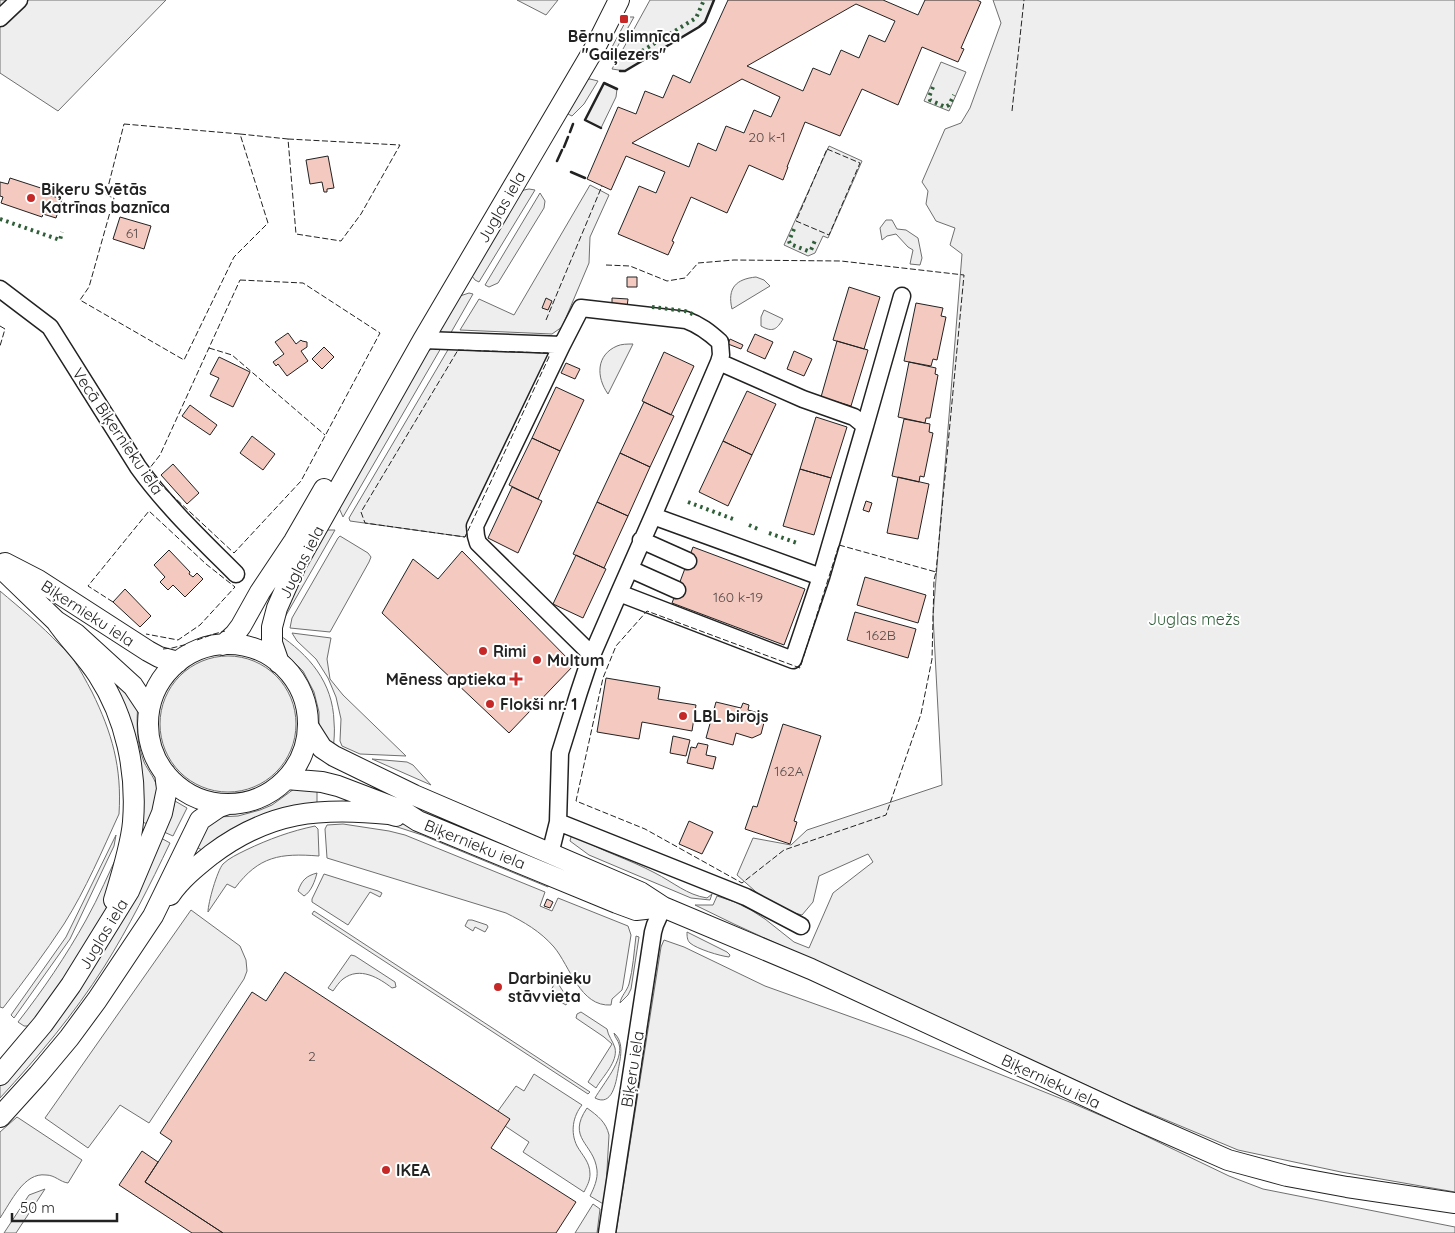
<svg xmlns="http://www.w3.org/2000/svg" width="1455" height="1233" font-family="Quicksand,sans-serif">
<style>
.green{fill:#eee;stroke:#6f6f6f}
.building{fill:#f3c9c0;stroke:#222;fill-rule:evenodd}
.lines{fill:none;stroke-linecap:round;stroke-linejoin:round}
.minor-casing{stroke:#222;stroke-width:19}
.major-casing{stroke:#222;stroke-width:22}
.minor{stroke:#fff;stroke-width:16}
.major{stroke:#fff;stroke-width:20}
.hedge{stroke:#2f5e38;stroke-width:4;stroke-dasharray:2.5 4;stroke-linecap:butt}
.fence{stroke:#222;stroke-width:1;stroke-dasharray:6 2.5;stroke-linecap:butt}
.wall{stroke:#222;stroke-width:2.5}
.poi-dot{fill:#c62828;stroke:#fff;stroke-width:2}
.labels{text-anchor:middle;dominant-baseline:central;stroke-width:4;stroke-linejoin:round;paint-order:stroke}
.number-label{font-size:14px;fill:#564c4a}
.poi-label{font-size:16px;font-weight:bold;fill:#222;stroke:#fff;text-anchor:start}
.street-label{font-size:16px;fill:#222;stroke:#fff}
.park-label{font-size:16px;fill:#2f5e38;stroke:#fff}
</style>
<rect width="100%" height="100%" fill="#fff"/>
<path class="green" d="M0,0H166L58,111L0,73Z
M517,0H558L546,15Z
M650,0H714L705,22L699,27L625,71L612,69Z
M993,0H1455V1192L1341,1172L1238,1150L1123,1102L734,924L695,905H713L717,896L735,902L751,910L765,919L794,942L809,948L833,893L873,862L868,854L819,876L813,902L802,915L773,907L737,875L753,838L791,845L807,830L942,785L933,616L962,254L950,245L955,228L936,221L926,204L928,191L922,182L945,129L961,123L970,108L1001,23Z
M628,17H634L615,51L612,47Z
M941,62L966,72L949,111L924,101Z
M590,79L598,81L584,104L572,116L568,114L567,112L584,80Z
M604,83L617,89L616,97L601,128L585,120Z
M829,146L862,161L828,238L823,236L815,253L808,256L784,245Z
M590,185L609,195L590,237L589,263L562,327L552,334L460,330L479,299L514,315Z
M529,189L535,190L479,282L475,280L472,276L473,273L519,194L524,190Z
M540,193L545,201L544,208L498,283L489,287L485,285Z
M886,220H892L897,229L906,230L918,238L922,258L920,265L910,264L913,250L908,247L896,234L887,236L882,240L880,228Z
M756,277L764,280L770,286L732,309C727,288 736,279 756,277Z
M469,293L473,294L449,336L442,334L440,331L441,327L460,296Z
M764,310L783,319C777,329 773,333 761,326V317Z
M633,344L608,394C596,377 596,355 617,346C621,344 628,344 633,344Z
M433,348H441L343,517L339,508L427,352Z
M449,348L458,350L548,353L549,357L465,537L350,521L349,518Z
M324,530H335L281,624L280,616Z
M340,536L368,553L371,557L369,562L330,632L290,628L292,618L338,538Z
M0,591C20,608 41,625 60,645C64,649 69,654 73,659C80,669 86,681 92,692C112,733 122,767 119,814C102,851 86,889 64,924C45,953 24,981 3,1008L0,1007Z
M292,633L331,638L327,659L330,679L343,695L406,756L360,754L342,746L340,741L341,719L336,697L328,678L316,659L297,641Z
M278,634C309,655 333,682 334,722C335,731 334,741 333,750L319,730V712L314,692L303,671L286,654L280,643Z
M160 724a68 68 0 1 1 136 0a68 68 0 1 1-136 0Z
M110,670L138,704C136,723 137,744 144,762C148,771 157,780 157,790C158,799 152,816 150,825L140,821L115,689Z
M372,759L407,762L413,765L431,785Z
M317,787V804L204,851L192,845L199,831L218,817L238,816L260,810L272,805L294,789Z
M175,801L187,808L173,836L164,832L172,814Z
M385,823H401L418,829L550,883L548,887L422,835Z
M343,824L389,831L405,835L545,892L540,906L552,911L558,898L628,926L631,935L623,985L622,990L612,999L611,1005C580,1007 570,966 554,947C540,931 524,922 506,913L327,858L325,829L327,825Z
M315,826L318,829L319,856C280,853 259,856 235,888L227,884L208,912C208,903 217,871 223,864C229,858 238,854 246,850C269,839 291,831 315,826Z
M116,835L114,846L70,939L14,1018L11,1015L66,937Z
M574,835C600,851 629,859 655,873C673,882 687,895 707,898L712,894L710,900L691,898L589,855L570,841L571,837Z
M161,838L170,843C150,885 129,927 104,967C74,1014 38,1057 0,1098V1085L9,1076Z
M121,848L113,890L104,914L84,952L30,1026H24L18,1022C43,990 66,956 86,920C99,897 109,872 121,848Z
M317,873C315,881 311,892 304,896L298,891C302,880 306,876 317,873Z
M324,874L378,891L382,893L380,897L370,892L348,925L312,902V899Z
M191,910L240,946L246,960L247,971L244,979L149,1123L120,1105L88,1148L45,1118Z
M314,911L590,1092L588,1094L312,914Z
M468,920H472L487,925L488,927L485,932L475,927L473,931L465,926Z
M687,932L727,952L730,955L729,957C720,956 697,949 690,943C687,940 687,936 687,932Z
M636,936L639,937L631,989L628,995L620,1003C621,996 627,991 629,984C633,969 634,952 636,936Z
M664,940L684,947L765,986L907,1037L1072,1103L1125,1126L1229,1176L1263,1189L1455,1227V1233H616L661,947Z
M351,955L355,956L395,982L396,987L392,988C379,978 360,966 343,979C339,982 336,987 333,991L328,988Z
M555,983L559,985L568,999V1000L566,1005L557,1000L559,995L551,990Z
M581,1012L607,1029C608,1036 613,1041 615,1048C618,1062 603,1076 596,1088L588,1082L612,1044L604,1037L576,1018L577,1014Z
M614,1033C625,1043 620,1059 618,1071C616,1083 612,1107 595,1098C603,1084 624,1060 619,1044C618,1040 615,1038 614,1033Z
M534,1074L582,1105C573,1116 570,1132 577,1146C582,1155 590,1162 590,1174C590,1181 587,1186 584,1192L523,1152L529,1142L505,1126L498,1111L516,1086L524,1091Z
M587,1108C598,1116 606,1122 609,1135L605,1205L590,1196C594,1188 598,1179 597,1170C594,1143 566,1139 587,1108Z
M17,1117L82,1160L68,1183C60,1182 55,1175 46,1175C24,1172 11,1202 0,1218V1132Z
M45,1189L16,1233H4L29,1195Z
M593,1204L600,1209L597,1233H575Z"/>
<path class="building" d="M728,0H883L918,15L925,0H977L981,2L961,48L964,49L958,62L922,47L898,105L862,89L840,136L805,122L787,167H788L783,180L749,165L727,213L691,197L672,241L674,242L668,255L618,234L639,186L656,193L665,172L626,156L611,190L587,179L618,107L636,114L645,91L663,98L673,75L690,83ZM856,4L895,21L885,42L869,35L859,58L841,50L830,75L813,68L803,91L747,66ZM742,79L780,97L771,117L754,110L744,133L726,126L716,151L698,143L689,167L632,143Z
M328,156L334,188L327,189V192H324L322,182L310,184L306,160Z
M10,178L50,191L49,195L62,199L56,218L43,214L42,217L1,203L3,197L0,196V182L8,184Z
M120,217L151,226L144,249L113,239Z
M627,277H637V287H627Z
M849,287L880,297L864,349L833,340Z
M546,298L552,301L548,310L542,308Z
M612,298L628,299L627,307L612,306Z
M916,303L943,308L941,316L946,317L937,360L933,359L931,366L904,361Z
M288,333L296,344L301,340L302,341L307,342V347L301,351L308,361L287,376L278,364L276,366L273,362L284,354L275,342Z
M755,334L773,342L765,359L747,351Z
M730,339L743,345L741,349L728,344Z
M837,341L868,350L851,406L821,397Z
M324,347L334,357L322,369L312,359Z
M794,351L812,359L804,376L787,369Z
M664,352L694,366L671,415L642,401Z
M219,357L250,372L233,407L210,396L219,378L210,374Z
M909,362L936,368L935,374L938,375L930,418H926L925,423L898,417Z
M566,363L580,369L575,379L561,373Z
M556,387L584,400L560,451L532,438Z
M747,391L776,404L752,455L723,441Z
M644,402L674,416L650,467L620,453Z
M190,405L217,425L210,435L182,416Z
M816,417L847,427L831,478L800,469Z
M904,419L930,424L929,432L933,433L924,477L920,476L919,482L892,476Z
M252,436L275,454L263,470L240,453Z
M532,438L560,451L538,499L509,485Z
M723,441L752,455L728,506L699,492Z
M620,453L650,467L628,516L597,502Z
M173,464L199,493L187,504L161,475Z
M800,469L831,478L814,535L783,526Z
M898,477L929,484L918,539L887,533Z
M512,487L542,501L518,553L488,538Z
M866,501L872,503L869,512L863,510Z
M597,502L628,516L604,568L573,554Z
M693,547L805,589L784,645L672,603Z
M169,550L190,572L189,574L193,577L197,573L203,579L185,597L173,585L168,590L160,582L165,577L154,565Z
M462,551L574,665L509,733L382,613L413,559L438,579Z
M576,555L606,569L583,618L553,604Z
M865,577L926,595L918,623L857,605Z
M125,589L151,616L140,627L113,602Z
M855,612L916,629L908,658L847,640Z
M606,678L660,687L658,699L696,705L692,731L642,722L639,739L597,732Z
M716,702L741,708L743,703L749,705L748,710L766,715L761,734L752,738L736,733L733,745L706,738Z
M783,724L821,736L794,821L797,822L790,844L745,829L753,806L757,807Z
M673,736L690,740L686,756L670,753Z
M698,743L708,745L706,755L716,757L713,769L687,763L691,747L696,748Z
M689,821L713,832L702,854L679,844Z
M547,899L553,902L550,908L544,906Z
M285,972L510,1119L491,1148L576,1202L556,1233H223L145,1182L172,1141L160,1133L252,992L266,1001Z
M142,1151L158,1162L145,1182L223,1233H192L119,1185Z"/>
<g class="lines">
<g class="minor-casing">
<path id="minor" d="M0,18L19,0
M0,289L50,327L138,467C166,506 201,539 236,574
M423,340L562,345L581,308L686,320C700,325 709,332 720,342L721,355L719,362L653,516L619,593L589,662L579,692L560,753L558,822L550,854
M562,345L475,526L476,536L478,543L592,655
M865,426L902,296
M653,516L821,577
M641,540L688,561
M630,569L677,590
M619,593L793,660L821,577L865,426L854,417L803,399L719,362
M558,822L746,897L801,926
M607,1233L653,932L655,925L663,907"/>
</g>
<g class="major-casing">
<path id="major" d="M5,563L38,580L148,651L159,657L178,662
M0,567L56,621L76,634L133,686L149,710
M56,621C69,640 86,656 98,675C126,718 137,771 133,822C131,845 121,877 114,900
M148 724a80 80 0 1 1 160 0a80 80 0 1 1-160 0Z
M223,645L235,634L241,626L260,592L294,541L324,489
M279,663L272,643V627L277,608L296,565L423,340L597,44L619,0
M308,726L322,748L334,756L414,795L640,892L663,907L811,969L1137,1120L1228,1160L1287,1176L1347,1187L1455,1203
M286,779L322,782L338,786L401,810L418,821L617,903L636,910L663,907
M170,895C181,879 196,867 211,855C269,811 320,807 389,814L396,816
M0,1075L43,1024L71,985L129,891L162,813L167,789L165,773
M0,1117L38,1075L69,1038L97,1000L153,916L200,820L219,807L228,804"/>
</g>
<use href="#minor" class="minor"/>
<use href="#major" class="major"/>
<path class="hedge" d="M642,51L696,18L704,0
M933,87L929,97L930,100L945,107L949,105L954,95
M0,219L60,240L62,232
M794,229L789,241L790,244L808,251L811,250L816,238
M652,307L685,311L695,315
M688,502L733,519
M749,525L760,530
M769,533L797,543"/>
<path class="fence" d="M1012,111L1024,0
M124,124L240,134L268,223L234,257L184,360L80,300L89,287L114,198L106,195Z
M240,134L288,139
M288,139L400,145L361,214L341,241L296,234Z
M827,149L860,163L829,235L796,221Z
M606,265L630,266L667,281L685,278L698,263L734,260L841,261L964,275L936,572
M240,280L303,283L380,333L301,481L234,553L160,484L149,469L160,455Z
M546,320L602,186
M0,326L5,329L0,346
M209,348L232,355L325,435
M458,350L548,353L549,357L465,537L365,523L361,512Z
M839,545L936,572L934,580L932,659L921,714L886,815L784,850L742,883L645,829L576,801L603,678L616,646L647,611L800,668Z
M113,602L88,586L149,511L206,564L235,587L200,625L178,640L146,634
M197,640L214,634L225,631
M163,649L172,648L188,644"/>
<path class="wall" d="M620,71H625L699,27L705,22L714,0
M601,128L585,120L604,83L617,89
M570,132L573,124
M564,147L568,137
M557,161L562,150
M571,172L585,178"/>
</g>
<g class="poi-dot">
<rect x="619" y="14" width="10" height="10" rx="2.5"/>
<circle cx="31" cy="198" r="5"/>
<circle cx="483" cy="651" r="5"/>
<circle cx="537" cy="660" r="5"/>
<path d="M513.5 671.5h5v5h5v5h-5v5h-5v-5h-5v-5h5z"/>
<circle cx="490" cy="704" r="5"/>
<circle cx="683" cy="716" r="5"/>
<circle cx="498" cy="987" r="5"/>
<circle cx="386" cy="1170" r="5"/>
</g>
<g class="labels">
<g class="number-label">
<text x="767" y="137">20 k-1</text>
<text x="132" y="233">61</text>
<text x="738" y="597">160 k-19</text>
<text x="881" y="635">162B</text>
<text x="789" y="771">162A</text>
<text x="312" y="1056">2</text>
</g>
<g class="poi-label">
<text x="624" y="36" text-anchor="middle">Bērnu slimnīca<tspan x="624" dy="18">"Gaiļezers"</tspan></text>
<text x="41" y="189">Biķeru Svētās<tspan x="41" dy="18">Katrīnas baznīca</tspan></text>
<text x="493" y="651">Rimi</text>
<text x="547" y="660">Multum</text>
<text x="506" y="679" text-anchor="end">Mēness aptieka</text>
<text x="500" y="704">Flokši nr. 1</text>
<text x="693" y="716">LBL birojs</text>
<text x="508" y="978">Darbinieku<tspan x="508" dy="18">stāvvieta</tspan></text>
<text x="396" y="1170">IKEA</text>
</g>
<g class="street-label">
<text transform="translate(501 207) rotate(-60)">Juglas iela</text>
<text transform="translate(118 431) rotate(56)">Vecā Biķernieku iela</text>
<text transform="translate(301 562) rotate(-63)">Juglas iela</text>
<text transform="translate(88 613) rotate(33)">Biķernieku iela</text>
<text transform="translate(475 844) rotate(22)">Biķernieku iela</text>
<text transform="translate(103 934) rotate(-59)">Juglas iela</text>
<text transform="translate(632 1069) rotate(-81)">Biķeru iela</text>
<text transform="translate(1051 1081) rotate(25)">Biķernieku iela</text>
</g>
<g class="park-label">
<text x="1194" y="619">Juglas mežs</text>
</g>
</g>
<path d="M12 1213v8h105v-8" fill="none" stroke="#222222" stroke-width="2.5"/>
<text x="20" y="1213" font-size="15" fill="#222222" stroke="#ffffff" stroke-width="4" paint-order="stroke">50 m</text>
</svg>
